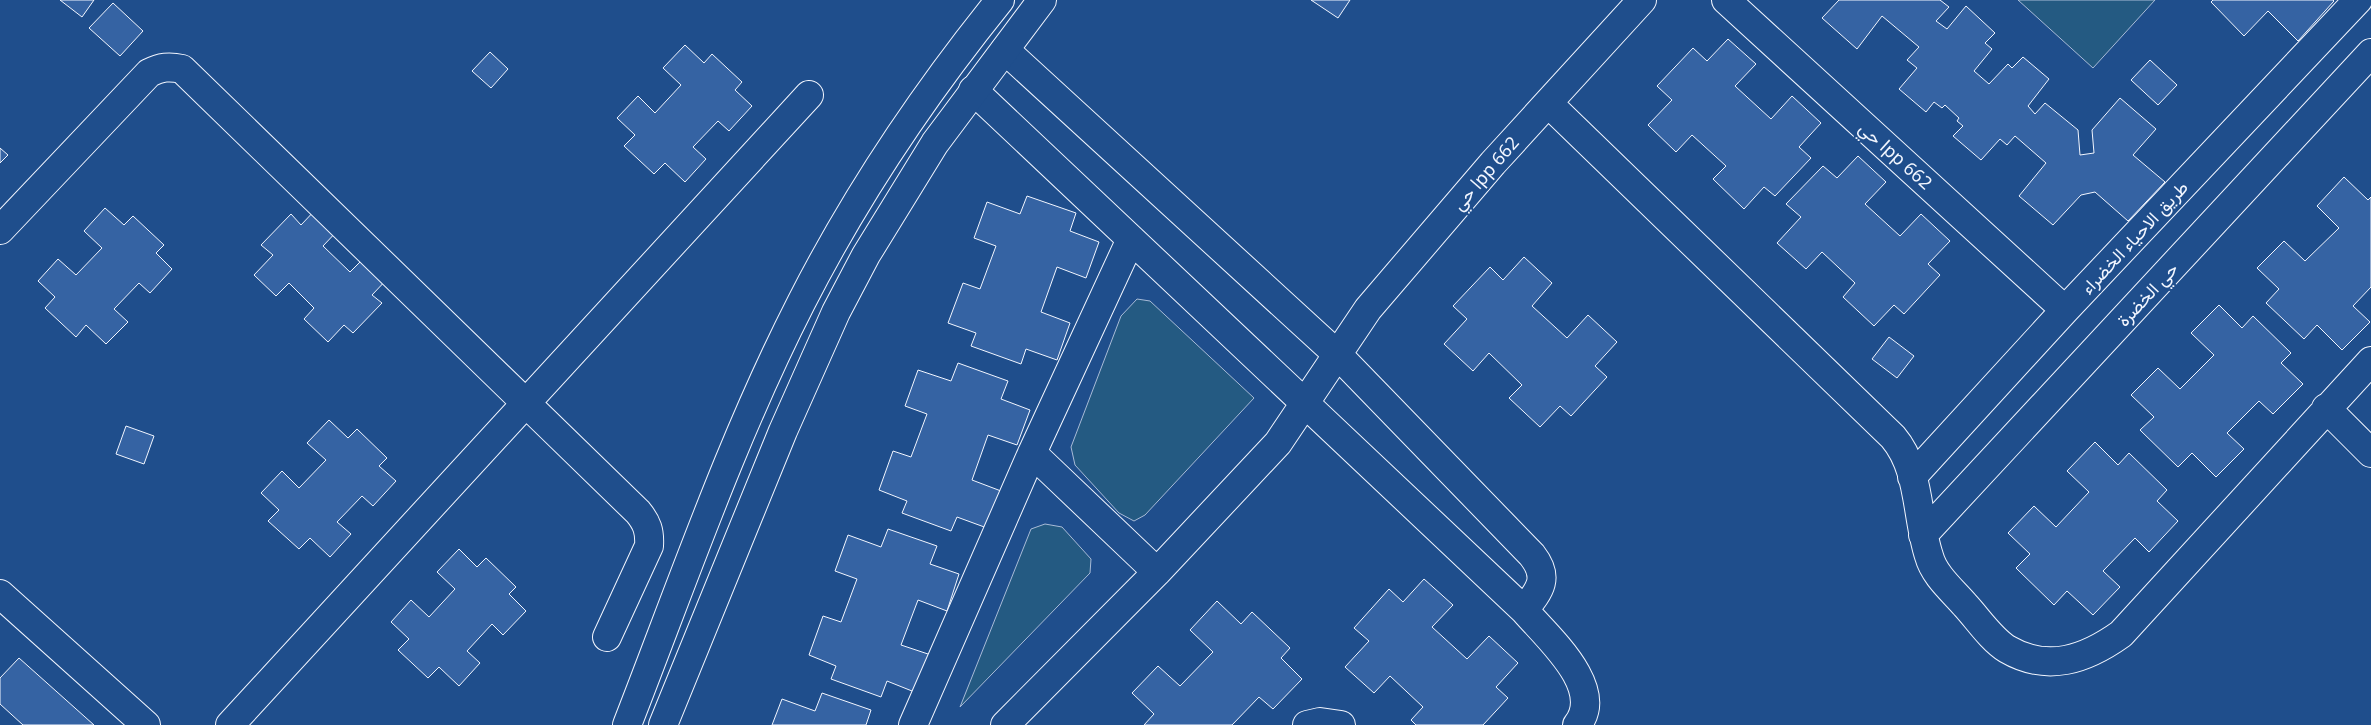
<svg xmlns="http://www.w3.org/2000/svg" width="2371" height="725" font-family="'Noto Sans',Vazirmatn,sans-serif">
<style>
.green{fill:#245a82;stroke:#a8bbd7}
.building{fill:#3563a3;stroke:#f2f6ff}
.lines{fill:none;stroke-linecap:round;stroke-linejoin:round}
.minor-casing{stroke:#f2f6ff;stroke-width:30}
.major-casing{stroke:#f2f6ff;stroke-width:30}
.minor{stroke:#1f4e8c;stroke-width:28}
.major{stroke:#1f4e8c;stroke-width:28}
.labels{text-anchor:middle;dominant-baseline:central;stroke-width:4;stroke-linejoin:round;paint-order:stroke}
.street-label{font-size:18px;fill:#f2f6ff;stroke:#1f4e8c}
</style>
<rect width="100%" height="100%" fill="#1f4e8c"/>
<path class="green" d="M2018,0H2155L2093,68Z
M1137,299L1150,301L1254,398L1145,515L1134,521L1119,513L1075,465L1071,447L1121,316Z
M1045,524L1062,527L1091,559L1090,573L960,707L1031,529Z"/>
<path class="building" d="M60,0H94L82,17Z
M1311,0H1350L1338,18Z
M1839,0H1940L1949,7L1936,21L1947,29L1966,6L1995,33L1985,43L1992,49L1974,71L1989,84L2008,64L2012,68L2023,57L2049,79L2028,106L2035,114L2045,103L2078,130L2080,155L2094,153L2092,130L2120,98L2156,129L2133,155L2165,182L2128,221L2095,192L2081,195L2053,225L2019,196L2046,163L2015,136L2007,145L2000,139L1981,160L1953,136L1963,126L1957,121L1959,118L1945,105L1942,108L1934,102L1926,112L1899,89L1917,68L1907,60L1919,47L1882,16L1857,49L1822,18Z
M2213,0H2333L2334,1L2298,41L2268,11L2244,36L2211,2Z
M113,3L143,31L120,56L89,28Z
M1728,39L1756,64L1735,86L1771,119L1792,96L1821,123L1799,147L1811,158L1775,196L1764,187L1744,209L1713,179L1726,166L1692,135L1676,152L1648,125L1672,100L1657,86L1693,48L1707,61Z
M685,45L704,63L712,54L742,82L735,90L752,106L729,131L718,121L693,147L706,159L685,182L665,163L654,174L624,146L635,135L617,118L638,96L655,113L681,85L663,68Z
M490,52L508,69L491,88L472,71Z
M2150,60L2177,85L2158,105L2131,80Z
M0,148L8,155L0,163Z
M1858,156L1886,182L1865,204L1900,236L1921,214L1950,241L1928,264L1940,275L1904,314L1894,305L1874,326L1843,297L1855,283L1822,252L1806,269L1777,243L1801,217L1786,204L1823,166L1837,178Z
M2344,177L2368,200L2371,197V287L2353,306L2370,322L2342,350L2317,325L2304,339L2266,303L2279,289L2257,268L2284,241L2305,261L2339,228L2317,206Z
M1027,196L1076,213L1070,231L1099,242L1086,278L1057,267L1041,312L1070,323L1057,360L1026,349L1021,364L971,346L976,333L948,323L963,283L980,289L996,246L974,238L987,202L1020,214Z
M318,207L340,228L323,246L350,272L368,254L390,276L372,295L382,303L353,333L344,325L328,342L304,319L314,308L289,283L276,296L254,275L273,255L261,245L291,214L301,225Z
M105,208L124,225L133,216L164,245L156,253L172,269L150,293L139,283L114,309L128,322L106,344L86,325L76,337L45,308L55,297L38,281L58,259L76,275L102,248L84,231Z
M1524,257L1552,283L1532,306L1567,338L1588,315L1617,342L1595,366L1607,377L1571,416L1560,406L1540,427L1509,398L1522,385L1489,353L1473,371L1444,344L1467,319L1453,306L1490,267L1503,280Z
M2219,305L2242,328L2253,316L2291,353L2281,363L2303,384L2273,414L2259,401L2227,433L2244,449L2216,477L2192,453L2178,467L2140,430L2154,417L2131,395L2158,368L2180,389L2214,355L2191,333Z
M1889,337L1914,356L1897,378L1872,359Z
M958,363L1008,381L1001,399L1030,410L1017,445L988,435L972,480L1001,491L987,528L957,517L951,531L902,513L907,501L879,490L893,451L911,457L927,414L905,406L918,370L951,381Z
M329,420L348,438L357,429L387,458L379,466L396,481L373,506L362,496L337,522L351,534L330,557L310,538L299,549L268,521L279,510L261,493L282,471L299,488L326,460L307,443Z
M126,426L154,436L144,464L116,454Z
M2095,442L2118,465L2129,453L2167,490L2157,501L2178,521L2149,552L2135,538L2103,571L2120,587L2093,615L2067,591L2054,605L2016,568L2030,554L2008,533L2034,506L2056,527L2089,492L2067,471Z
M888,529L937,546L930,564L959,574L947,611L918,600L901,645L931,655L917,693L887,681L881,697L831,679L836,666L809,655L823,616L841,622L857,579L835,571L848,535L881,547Z
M459,549L477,567L486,558L516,587L509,594L526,611L503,635L492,624L467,651L480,663L459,686L439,667L428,678L398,650L409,639L391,622L411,600L429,617L455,589L437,572Z
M1424,579L1453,605L1432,627L1467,659L1489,636L1518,663L1496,687L1508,698L1483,725H1416L1411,720L1423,707L1390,676L1374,693L1345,667L1369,641L1354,628L1389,589L1403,602Z
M1217,601L1241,624L1252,612L1290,648L1281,658L1302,679L1273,709L1259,697L1232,725H1144L1154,714L1132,693L1158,666L1180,686L1213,652L1190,630Z
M19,658L94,725H23L0,704V678Z
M822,693L871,710L866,725H772L782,699L815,711Z"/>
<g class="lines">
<g class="minor-casing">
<path id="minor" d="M1726,0L2065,310
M1005,50L1338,355L1532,555C1550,578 1540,590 1524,610
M973,90L1524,610C1546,636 1607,688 1577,725
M1548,103L1893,437C1921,470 1916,517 1929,556C1934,575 1952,590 1965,605C1978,619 1991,639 2007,649C2048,673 2086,659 2121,634L2371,361
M0,230L149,73C161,67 169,66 182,69L638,512C647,523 650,531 649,546L607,637
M2326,408L2371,453
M1032,453L1157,572
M1912,477L2065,310L2358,0
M1923,535L2371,53
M0,594L146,725
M230,725L809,95
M913,725L1032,453L1131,239
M1005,725L1157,572L1278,443L1368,309L1493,163L1642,0
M1307,725L1320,722L1341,725"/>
</g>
<g class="major-casing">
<path id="major" d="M627,725C682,584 732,438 801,303C856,195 924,94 1000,0
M663,725L783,431L836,312L866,255L935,143L1042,0"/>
</g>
<use href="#minor" class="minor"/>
<use href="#major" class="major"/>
</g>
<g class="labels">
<g class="street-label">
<text transform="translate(1896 155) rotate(42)">حي lpp 662</text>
<text transform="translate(1485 173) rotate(-49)">حي lpp 662</text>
<text transform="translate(2134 237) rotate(-47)">طريق الاحياء الخضراء</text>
<text transform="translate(2147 294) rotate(-47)">حي الخضرة</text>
</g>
</g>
</svg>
